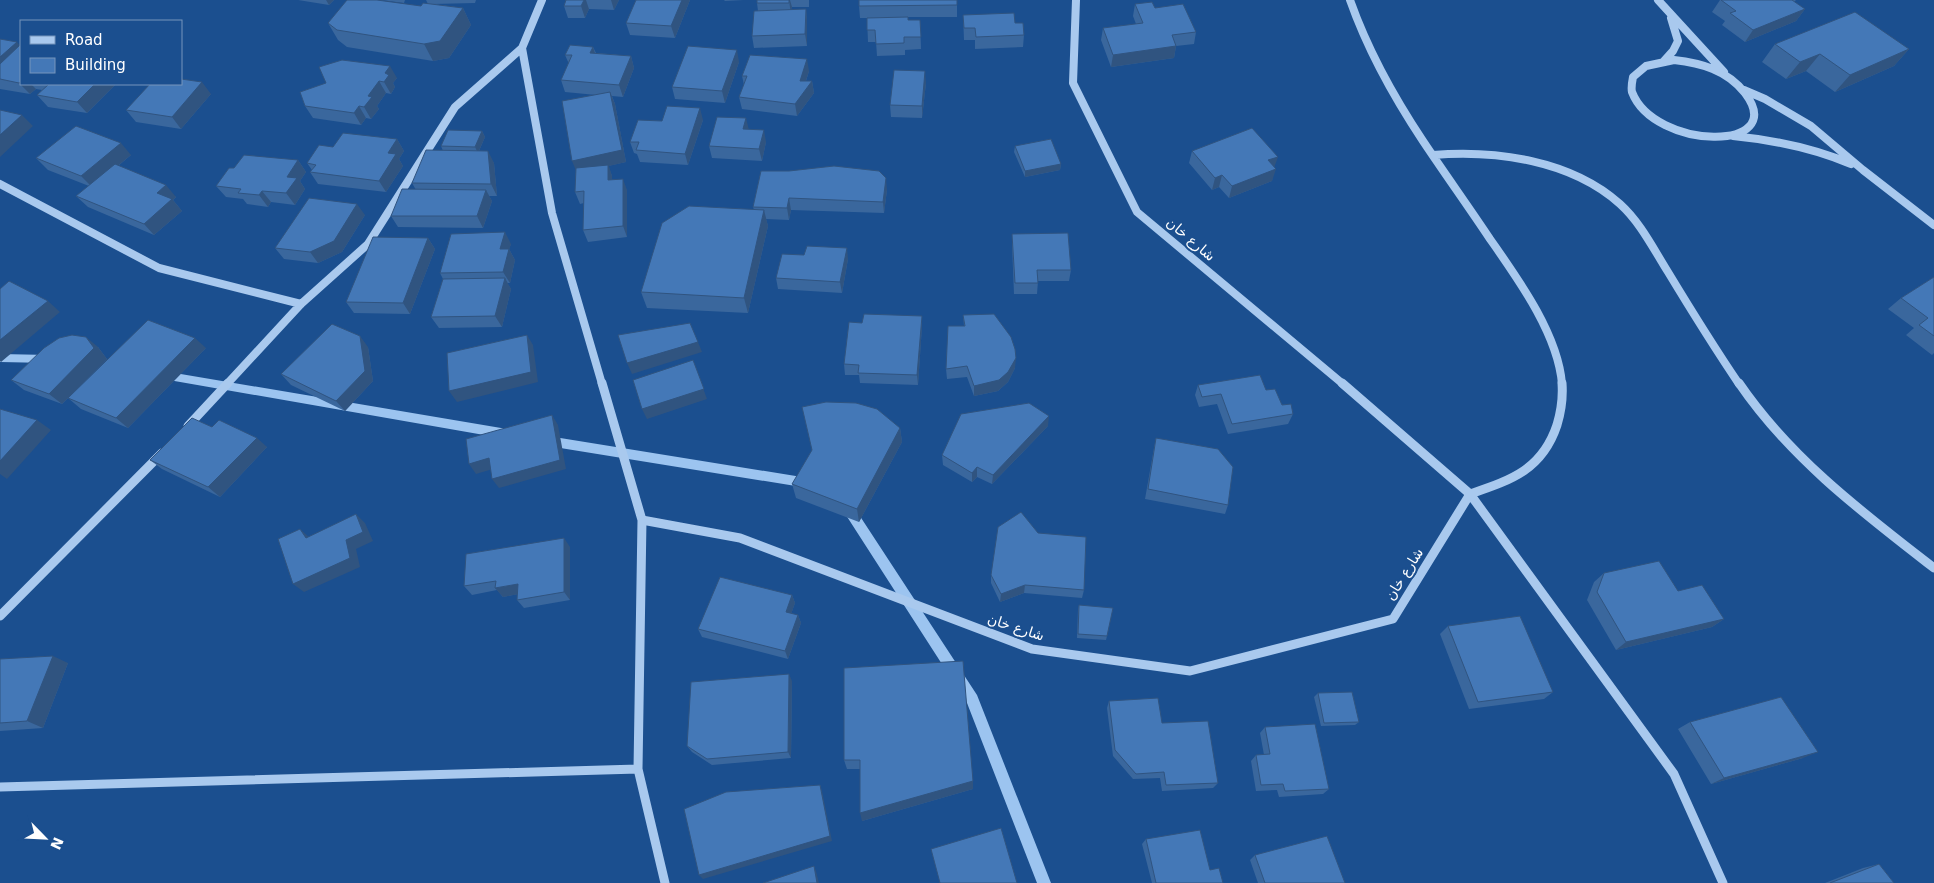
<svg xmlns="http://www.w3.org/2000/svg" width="1934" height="883" font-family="'DejaVu Sans','Noto Naskh Arabic',sans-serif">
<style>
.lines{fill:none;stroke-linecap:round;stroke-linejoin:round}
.stream{fill:#9cc4f0;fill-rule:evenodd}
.minor-far1{stroke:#a9c9ee;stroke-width:8}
.minor{stroke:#a9c9ee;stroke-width:9}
.wall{fill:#3a679d}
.shaded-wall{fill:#305480}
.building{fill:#4478b7;stroke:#305480}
.labels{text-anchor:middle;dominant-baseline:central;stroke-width:4;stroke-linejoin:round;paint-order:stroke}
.street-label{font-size:14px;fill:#fff;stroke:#1b4f8f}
</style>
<rect width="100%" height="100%" fill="#1b4f8f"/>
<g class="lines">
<path class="stream" d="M0,354L49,355L54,359L49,363L0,362Z
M163,371L507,429L511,431L513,434L511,437L507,439L163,379L159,378L158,375L159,372Z
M548,436L808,478L812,479L814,483L812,487L808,488L548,446L544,444L542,441L544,438Z
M848,503L852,504L977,695L1051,883H1037L967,703L844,512L842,508L844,504Z"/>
<path class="minor-far1" d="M542,0L522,48L552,213L602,384
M1076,0L1073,83L1137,212L1343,384
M1350,0C1368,51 1393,96 1423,141C1445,174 1468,206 1490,239C1518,279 1558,334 1562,384
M1658,0L1724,72
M1674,60C1701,63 1727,70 1745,93C1790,153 1654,150 1632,92C1631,88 1632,82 1633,77L1646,66Z
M1664,61L1673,51L1678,41L1671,18
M1744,90L1765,99L1811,126L1863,170L1934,225
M1733,136C1774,140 1813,148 1851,164
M1433,155C1496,150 1571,160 1620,204C1640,222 1653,248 1668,272C1691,310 1714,347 1739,384
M0,184L159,268L301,304
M227,384L301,304L368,244L455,107L522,48"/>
<path class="minor" d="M602,383L642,520L638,769L665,883
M1562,383C1563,397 1561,412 1557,425C1542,470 1511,480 1470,494L1674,774L1723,883
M1739,383C1790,458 1863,513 1934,568
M188,426L228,383
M642,520L740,538L1032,649L1190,671L1393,619L1470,494L1342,383
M0,616L162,453
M0,787L638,769"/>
</g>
<path class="wall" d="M298,0H334L329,5Z
M381,0H405L404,3Z
M426,0H476L475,3L433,4L463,8L471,25L449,58L433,61L347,47L338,40L328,23L421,6L428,4Z
M566,0H619L614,10L589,9L585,18H568L564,6Z
M636,0H690L675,38L630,35L626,23Z
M724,0H744L725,1Z
M757,0H809V7H792L791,9H806L807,21V46L754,48L752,36L758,11L757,3Z
M957,0V17H908V20H920L921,49L905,50V55L877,56L876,42H868L867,18H860L859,6Z
M1720,0H1796L1794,2L1805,9L1796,21L1745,42L1722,25L1725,21L1712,12Z
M1135,4L1155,8L1196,32L1194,44L1176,46L1174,58L1111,67L1101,40L1103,28L1136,24L1133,16Z
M963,15L1015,23L1024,35L1023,47L975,49V40H964Z
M0,39L21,84H116L87,113L48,107L37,95L42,90L36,89L30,94L0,89Z
M1775,44L1909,49L1894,66L1835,92L1806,71L1786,79L1762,62Z
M593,47L596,53L631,56L634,68L623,97L612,96L615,104L626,162L608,166L612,176V180L627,190V237L588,242L583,230L584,203L580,204L575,192L576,171L596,95L565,92L561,80L569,64L565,55Z
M739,62L725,103L675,99L672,87Z
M809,71L806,81H812L814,93L797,116L742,109L739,97L744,85L742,76Z
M397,78L393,83L395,87L391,94L386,93L377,106L379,109L371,119L366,118L361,125L313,118L305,106L326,83Z
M926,83L922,118L891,117L890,105Z
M211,94L181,129L136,122L126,110Z
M703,120L688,165L640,162L637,154L634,153L630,142L662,121Z
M749,130L766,142L762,161L712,158L709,146Z
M482,131L485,137L479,151L494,163L497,196H489L492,201L483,228L398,227L391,216L416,190L412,183L443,151L441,146Z
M397,139L404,151L399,159L403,166L386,192L318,184L310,172L312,170L307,163L333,147Z
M1015,146L1061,164L1060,170L1025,177L1014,152Z
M1192,151L1274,167L1272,181L1229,198L1219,187L1212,190L1189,163Z
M131,155L118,166L176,197L173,200L182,211L154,235L88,207L76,196L89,186L48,170L36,158Z
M298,160L306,172L300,181L305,189L295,205L271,202L268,207L247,204L243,199L226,197L216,186L234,168Z
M761,171L887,190L884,213L791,210L789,220L766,219L768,226L748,313L647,308L641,292L754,210L753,207Z
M365,215L342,252L318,263L284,259L275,248Z
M1012,234L1071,270L1069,281H1038L1037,294H1014L1012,245Z
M428,238L435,249L410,314L354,313L346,302Z
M511,244L509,249L515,260L510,283H507L511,289L502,327L439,328L431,317L443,279L440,273Z
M848,259L842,293L778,289L776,278Z
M1934,277V353L1932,355L1906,335L1914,328L1888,309L1901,298Z
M963,315L1015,368L1008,382L998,391L974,396L967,377L947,379L946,369L964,326Z
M922,316V326L918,385L860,383L859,375H845L844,364L862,323Z
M98,347L107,359L62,404L24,390L11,380Z
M368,347L373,381L345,411L291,385L281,374Z
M206,348L128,428L81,409L68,398Z
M1198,385L1266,390L1293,414L1288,424L1228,434L1217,404L1199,407L1195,395Z
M1048,426L992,484L977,477L972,482L943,465L942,455Z
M212,427L267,447L220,497L162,469L150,460Z
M900,428L902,442L859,522L796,498L792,484Z
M1156,438L1228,505L1225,514L1145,499L1154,448Z
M570,547V600L524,608L517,600L518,594L503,597L497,590L472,595L464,586Z
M1604,573L1678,591L1724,619L1712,627L1616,650L1587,600L1594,582Z
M991,575L1084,590L1082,598L1024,593L1000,602L991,583Z
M792,595L795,603L791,614L798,615L801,623L788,659L702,637L698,629Z
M1079,605L1107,636L1106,640L1077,638L1078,609Z
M1448,626L1553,692L1544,699L1469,709L1440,634Z
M0,659L68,663L43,728L0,731Z
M844,668L973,781V789L862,821L860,769H847L844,760Z
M792,681L791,758L712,765L692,752L687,746Z
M1318,693L1359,722L1355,725L1321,726L1314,697Z
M1109,701L1162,723L1218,783L1213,788L1162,791L1160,778L1133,779L1113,756L1107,708Z
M1690,722L1803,758L1711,784L1678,729Z
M1265,727L1329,789L1323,794L1279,797L1277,790L1256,791L1251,761L1256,755H1264L1260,733Z
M1146,839L1210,870L1223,883H1152L1142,844Z
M1255,855L1345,883H1258L1250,860Z
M1879,864L1894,883H1825L1863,868Z"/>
<path class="shaded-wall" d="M326,0H334L329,5Z
M584,0H586L589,9L585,18L581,6Z
M611,0H619L614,10Z
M682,0H690L675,38L671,26Z
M789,0H790L792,7L791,15Z
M463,8L471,25L449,58L433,61L424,44Z
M806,9L807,21V46L805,34Z
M1805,9L1796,21L1745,42L1753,30Z
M17,42L21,47L0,79V57Z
M1176,46L1174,58L1111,67L1113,55Z
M593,47L597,59L590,53Z
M1909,49L1894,66L1835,92L1850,75Z
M737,50L739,62L725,103L722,91Z
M1820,54L1806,71L1786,79L1800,62Z
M631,56L634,68L623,97L619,85Z
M807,59L809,71L802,93L800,81Z
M390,66L397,78L393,83L395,87L391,94L384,82L385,73Z
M925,71L926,83L922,118V106Z
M21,81V84H31L36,89L30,94L19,83Z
M379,81L386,93L377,106L379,109L371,119L364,107L368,96Z
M812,81L814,93L797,116L795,104Z
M202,82L211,94L181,129L172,117Z
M95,84H116L87,113L77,102Z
M610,92L615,104L626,162L609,166L612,176V192L577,173L572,161Z
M359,106L366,118L361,125L354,113Z
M700,108L703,120L688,165L685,154Z
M22,115L33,126L0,157V135Z
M746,118L749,130L743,129Z
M764,130L766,142L762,161L759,149Z
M482,131L485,137L478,153L475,147Z
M397,139L404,151L399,159L403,166L386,192L379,181L388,153Z
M121,143L131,155L92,187L81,176Z
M488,151L494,163L497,196L491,184Z
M1278,157L1274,168L1268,160Z
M298,160L306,172L300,181L305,189L295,205L286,193L287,177Z
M1061,164L1060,170L1025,177V171Z
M1276,169L1272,181L1229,198L1232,186Z
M1222,175L1219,187L1212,190L1215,178Z
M886,178L887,190L884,213L883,202Z
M623,179L627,190V237L623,226Z
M166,185L176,197L173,200L182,211L154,235L144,224L157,193Z
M486,190L492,201L483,228L477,216Z
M262,191L271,202L268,207L259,195Z
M789,198L791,210L789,220L787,208Z
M357,204L365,215L342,252L318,263L310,252Z
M764,210L768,226L748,313L744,298Z
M505,232L511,244L506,260L500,249Z
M428,238L435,249L410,314L403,303Z
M847,248L848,259L842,293L840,282Z
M509,249L515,260L510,283L503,272Z
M505,278L511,289L502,327L495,316Z
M48,301L60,312L1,362L0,361V340Z
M922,316V326L918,385L917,375Z
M527,335L533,345L538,382L457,402L449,391Z
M360,336L368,347L373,381L345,411L336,401Z
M86,337L98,347L107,359L62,404L49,394Z
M195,338L206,348L128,428L116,418Z
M698,342L702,352L632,374L627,363Z
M1016,358L1015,368L1008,382L998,391L974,396V386Z
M693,360L707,399L647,419L642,409Z
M552,415L558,425L566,469L499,488L492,479Z
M1049,416L1048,426L992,484L993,475Z
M37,420L51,430L7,479L0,474V461Z
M900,428L902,442L859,522L857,509Z
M257,438L267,447L220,497L208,487Z
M489,458L496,468L476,474L469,464Z
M977,467V477L972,482V473Z
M356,514L365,523L373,541L356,549L360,567L304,592L293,584L346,540Z
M300,529L310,538H306Z
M564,538L570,547V600L564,592Z
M518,584L525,593L503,597L495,588Z
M1025,585L1024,593L1000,602L1001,594Z
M792,595L795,603L789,620L786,612Z
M798,615L801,623L788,659L785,651Z
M1724,619L1712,627L1616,650L1626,642Z
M53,656L68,663L43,728L27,721Z
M789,674L792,681L791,758L788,752Z
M1818,752L1803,758L1711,784L1724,778Z
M973,781V789L862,821L860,813Z
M820,785L822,791L832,841L703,879L699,875Z
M814,866L816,871L819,883H817Z"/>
<path class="building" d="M347,0H377L421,6L423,3L463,8L440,41L424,44L337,30L328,23Z
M566,0H584L581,6H564Z
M636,0H682L671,26L626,23Z
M757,0H789V3H757Z
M859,0H957V5L859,6Z
M1721,0H1792L1805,9L1753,30L1730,13L1736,11Z
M1152,2L1155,8L1183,4L1196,32L1172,35L1176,46L1113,55L1103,28L1143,23L1135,4Z
M806,9L805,34L752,36L754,11Z
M1855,12L1909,49L1850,75L1820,54L1800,62L1775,44Z
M1014,13L1015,23H1023L1024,35L976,37L975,28H964L963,15Z
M908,17V20H920L921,37H904V43L876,44L875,30H867V18Z
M0,39L17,42L0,57Z
M21,44V81L19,83L0,79V64Z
M570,45L593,47L590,53L631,56L619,85L561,80L572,55H565Z
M688,46L737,50L722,91L672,87Z
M750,55L807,59L800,81H812L795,104L739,97L747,76H742Z
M342,60L390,66L385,73L389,75L384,82L379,81L368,96L372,97L364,107L359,106L354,113L305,106L300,92L326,83L319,67Z
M894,70L925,71L922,106L890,105Z
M181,79L202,82L172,117L126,110L150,84H181Z
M49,84H95L77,102L37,95Z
M610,92L622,150L572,161L562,101Z
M667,106L700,108L685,154L636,150L639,142H630L638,120L662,121Z
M0,110L22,115L0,135Z
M717,117L746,118L743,129L764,130L759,149L709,146Z
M76,126L121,143L81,176L36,158Z
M1252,128L1278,157L1268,160L1276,169L1232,186L1222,175L1215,178L1192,151Z
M448,130L482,131L475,147L441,146Z
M343,133L397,139L388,153L396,154L379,181L310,172L316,165L307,163L319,145L333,147Z
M1051,139L1061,164L1025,171L1015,146Z
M426,150L488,151L491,184L412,183Z
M244,155L298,160L287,177L297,178L286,193L262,191L259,195L238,193L241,189L216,186L229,168H234Z
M115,164L166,185L157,193L172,199L144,224L76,196Z
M608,165V180L623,179V226L583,230L584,191L575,192L576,168Z
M834,166L879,171L886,178L883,202L789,198L787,208L753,207L761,171H789Z
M402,189L486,190L477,216H391Z
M309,198L357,204L334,241L310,252L275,248Z
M689,206L764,210L744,298L641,292L662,223Z
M505,232L500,249H509L503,272L440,273L451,234Z
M1068,233L1071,270H1037L1038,283H1015L1012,234Z
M373,237L428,238L403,303L346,302Z
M807,246L847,248L840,282L776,278L782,254L804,255Z
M1934,277V336L1919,325L1928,318L1901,298Z
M505,278L495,316L431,317L443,279Z
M9,281L48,301L0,340V289Z
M864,314L922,316L917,375L858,373L859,365L844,364L849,322L862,323Z
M994,314L1011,337L1015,349L1016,358L1008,372L999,380L974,386L967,366L946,369L948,326H965L963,315Z
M148,320L195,338L116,418L68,398Z
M690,323L698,342L627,363L618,335Z
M332,324L360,336L365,371L336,401L281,374Z
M72,335L86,337L94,348L49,394L11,380L44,348L59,338Z
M527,335L531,372L449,391L447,353Z
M693,360L704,389L642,409L633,380Z
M1260,375L1266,390L1275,389L1282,405L1291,404L1293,414L1232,424L1221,394L1202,397L1198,385Z
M826,402L856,403L877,409L900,428L857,509L792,484L812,450L802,407Z
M1029,403L1049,416L993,475L977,467L972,473L942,455L961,414Z
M0,409L37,420L0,461Z
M552,415L560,460L492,479L489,458L469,464L466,439Z
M192,418L212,427L219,420L257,438L208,487L150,460Z
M1156,438L1218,449L1233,467L1228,505L1148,489Z
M1021,512L1038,533L1086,537L1084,590L1025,585L1001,594L991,575L998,527Z
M356,514L363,532L346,540L350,558L293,584L278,539L300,529L306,538Z
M564,538V592L517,600L518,584L495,588L496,581L464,586L466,554Z
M1659,561L1678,591L1702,585L1724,619L1626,642L1597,592L1604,573Z
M720,577L792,595L786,612L798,615L785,651L698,629Z
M1079,605L1113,608L1107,636L1078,634Z
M1520,616L1553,692L1478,702L1448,626Z
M53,656L27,721L0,723V659Z
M963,661L973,781L860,813V760H844V668Z
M789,674L788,752L707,759L687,746L691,682Z
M1352,692L1359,722L1324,723L1318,693Z
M1781,697L1818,752L1724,778L1690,722Z
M1158,698L1162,723L1208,721L1218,783L1166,785L1164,772L1136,774L1115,750L1109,701Z
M1315,724L1329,789L1285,791L1283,784L1261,785L1256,755L1270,754L1265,727Z
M820,785L830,836L699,875L684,809L726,792Z
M1001,828L1017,883H940L931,849Z
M1200,830L1210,870L1219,868L1223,883H1156L1146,839Z
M1327,836L1345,883H1265L1255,855Z
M1879,864L1894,883H1830Z
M814,866L817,883H763Z"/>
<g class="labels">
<g class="street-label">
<text transform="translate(1191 239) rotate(40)">شارع خان</text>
<text transform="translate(1404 574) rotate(-58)">شارع خان</text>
<text transform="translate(1016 627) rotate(18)">شارع خان</text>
</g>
</g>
<rect x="20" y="20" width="162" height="65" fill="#1b4f8f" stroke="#7695bc"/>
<rect x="30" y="36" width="25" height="8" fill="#a9c9ee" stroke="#7695bc"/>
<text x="65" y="45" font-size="15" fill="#ffffff">Road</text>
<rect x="30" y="58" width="25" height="15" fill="#4478b7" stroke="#7695bc"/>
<text x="65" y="70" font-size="15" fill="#ffffff">Building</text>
<g transform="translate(45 838) rotate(114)" stroke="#1b4f8f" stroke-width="4" paint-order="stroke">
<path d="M0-4L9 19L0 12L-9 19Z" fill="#ffffff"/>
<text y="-8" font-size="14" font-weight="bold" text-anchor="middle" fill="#ffffff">N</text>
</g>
</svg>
